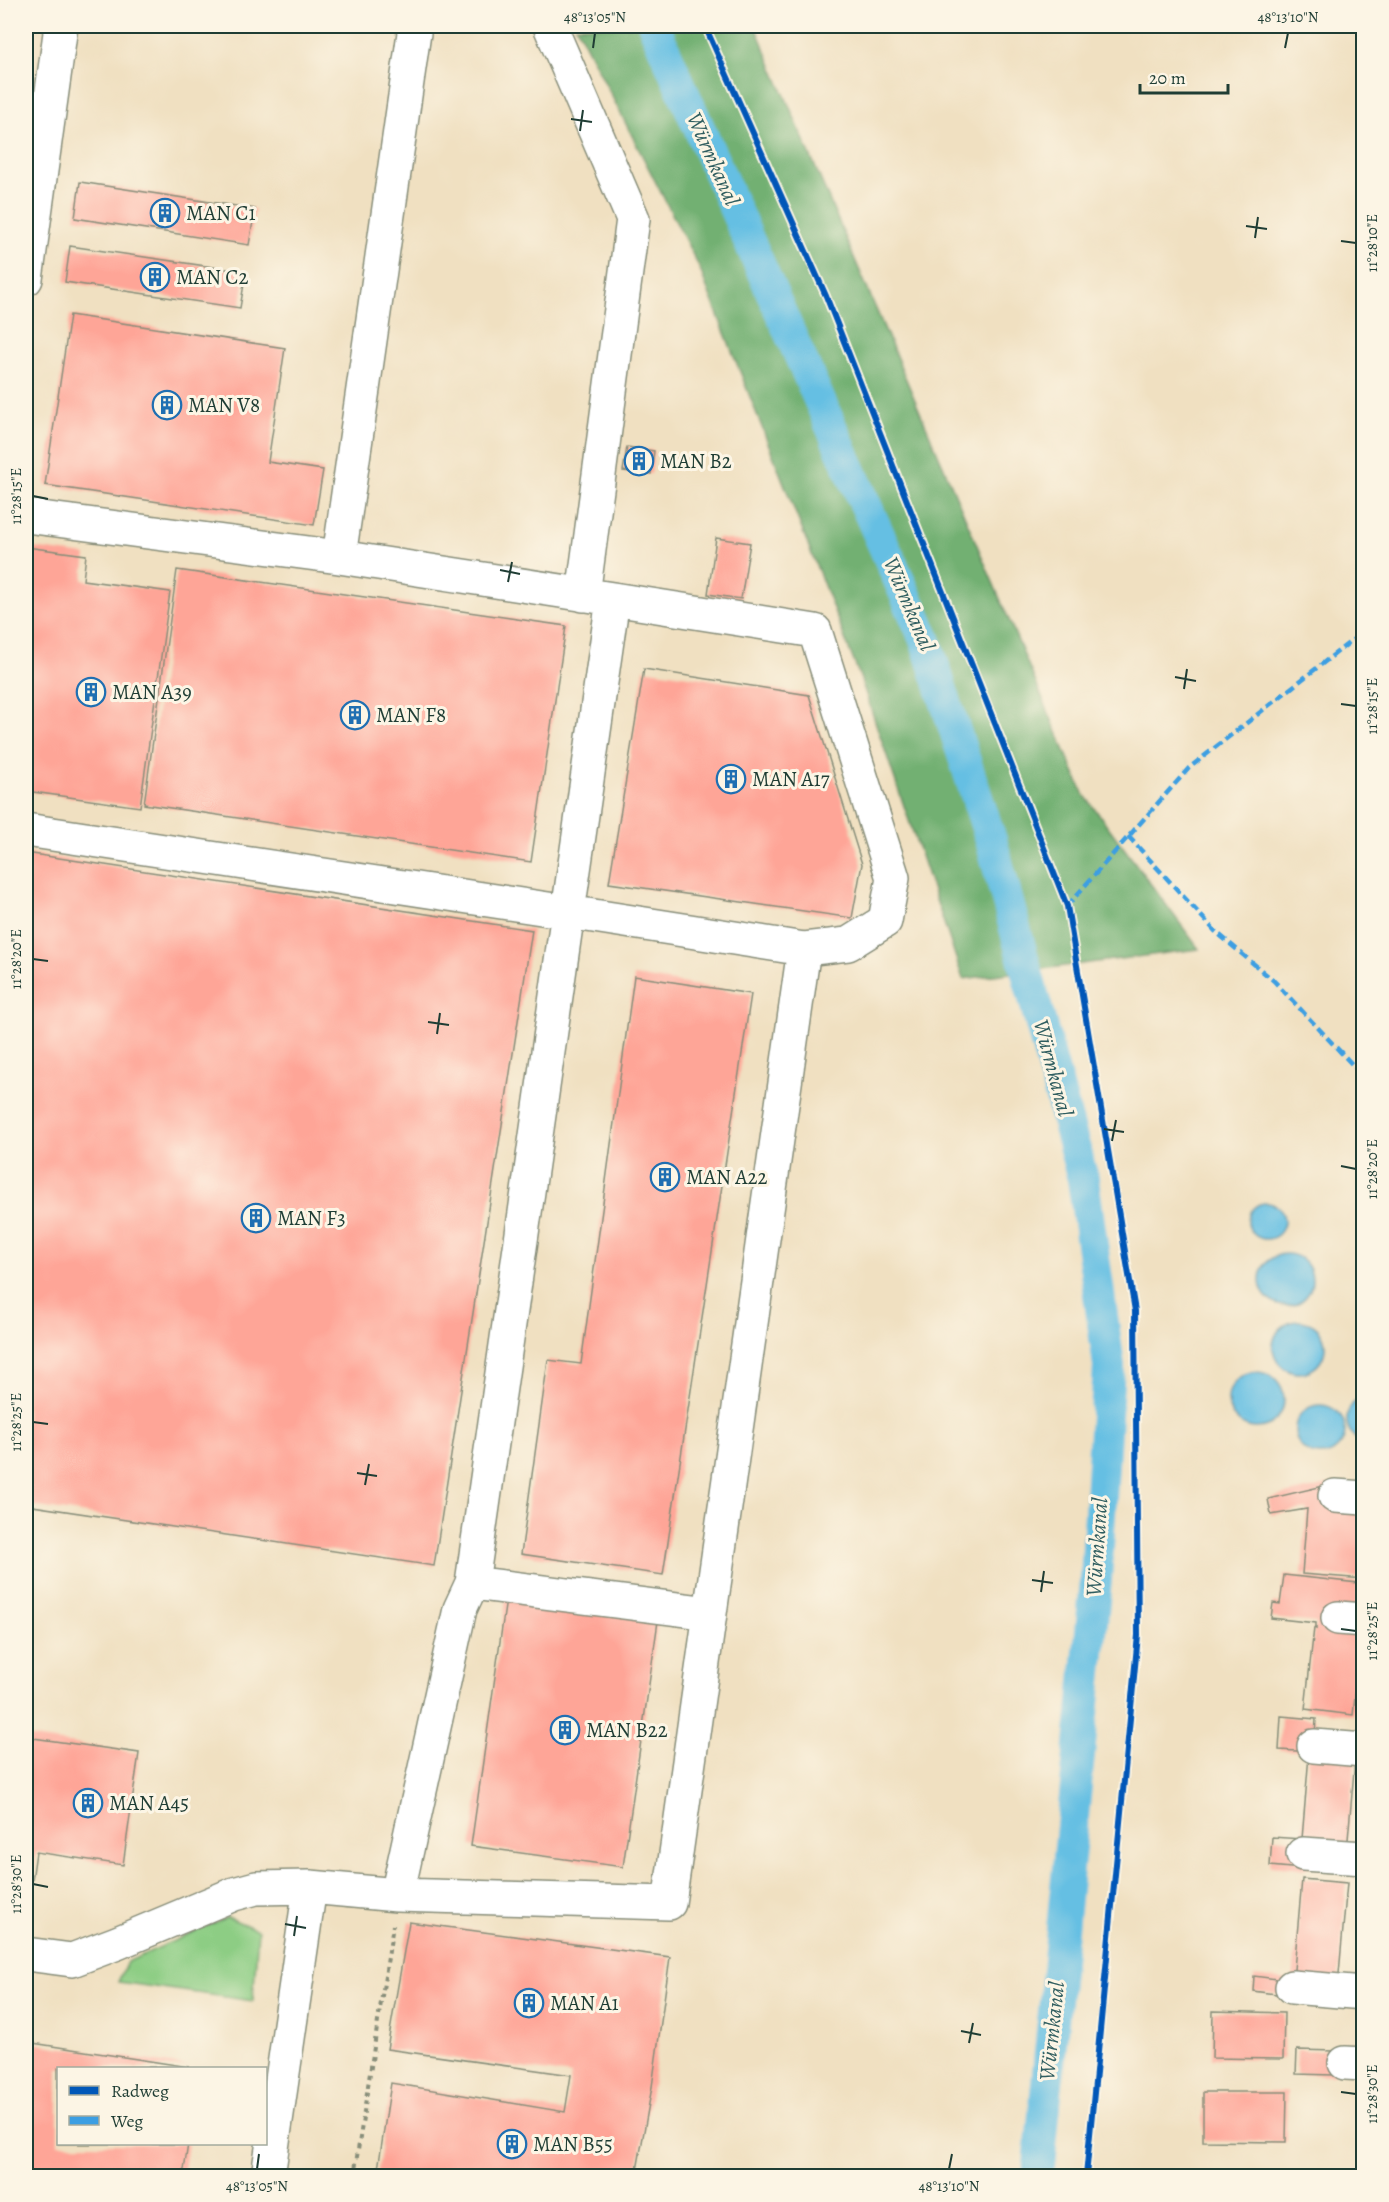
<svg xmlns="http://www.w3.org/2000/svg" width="1389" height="2202" font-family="Alegreya,serif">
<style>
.green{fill:#8dcd84;stroke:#56855c;stroke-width:1.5}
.forest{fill:#72b072;stroke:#487653;stroke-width:1.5}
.water{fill:#65bfe3;stroke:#427e8c;stroke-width:1.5}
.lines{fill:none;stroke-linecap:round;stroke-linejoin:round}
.canal{stroke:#65bfe3;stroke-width:32}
.building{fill:#fea597}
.minor-casing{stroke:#888e7a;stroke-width:36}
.path{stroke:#888e7a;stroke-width:4;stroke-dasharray:4.5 4.5;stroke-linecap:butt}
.minor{stroke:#fff;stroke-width:33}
.quiet{stroke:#3c9ee2;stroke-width:4.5;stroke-dasharray:9 4.5;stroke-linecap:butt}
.cycleway-casing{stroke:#fcf5e5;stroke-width:10}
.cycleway{stroke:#0057b8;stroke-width:6}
.ticks{fill:none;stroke:#1f3d34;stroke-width:2}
.labels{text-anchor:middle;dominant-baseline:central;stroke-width:6;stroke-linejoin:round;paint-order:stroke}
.poi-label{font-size:21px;fill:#1f3d34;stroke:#fcf5e5;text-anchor:start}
.water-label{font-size:22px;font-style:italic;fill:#305e60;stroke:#fcf5e5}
.neatline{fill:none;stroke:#1f3d34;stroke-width:2}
.ticks-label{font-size:15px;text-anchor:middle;fill:#1f3d34}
</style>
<rect width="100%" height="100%" fill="#fcf5e5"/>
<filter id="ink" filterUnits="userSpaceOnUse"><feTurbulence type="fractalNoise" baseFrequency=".0167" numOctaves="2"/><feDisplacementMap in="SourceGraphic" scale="12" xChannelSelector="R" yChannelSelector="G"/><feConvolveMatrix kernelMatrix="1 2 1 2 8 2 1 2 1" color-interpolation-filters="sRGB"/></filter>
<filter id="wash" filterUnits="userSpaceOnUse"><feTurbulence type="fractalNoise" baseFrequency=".008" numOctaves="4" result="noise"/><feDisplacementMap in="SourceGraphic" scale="24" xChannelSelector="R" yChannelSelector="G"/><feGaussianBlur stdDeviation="1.35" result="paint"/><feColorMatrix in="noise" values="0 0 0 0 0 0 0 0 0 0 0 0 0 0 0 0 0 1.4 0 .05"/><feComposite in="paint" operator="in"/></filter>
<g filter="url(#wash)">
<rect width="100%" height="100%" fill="#f0e0c1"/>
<path class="green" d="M227,1917L258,1930L253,2001L118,1982L127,1962Z"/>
<path class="forest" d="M576,26H755L1083,793L1199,949L963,979L860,677L699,267Z"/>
<path class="water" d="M1248 1221a18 18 0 1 1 36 0a18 18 0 1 1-36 0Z
M1260 1280a26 26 0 1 1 52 0a26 26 0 1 1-52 0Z
M1273 1347a26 26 0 1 1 52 0a26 26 0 1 1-52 0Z
M1228 1400a28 28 0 1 1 56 0a28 28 0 1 1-56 0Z
M1363,1396H1364L1363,1443C1341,1433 1342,1406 1363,1396Z
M1295 1430a25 25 0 1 1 50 0a25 25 0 1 1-50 0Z"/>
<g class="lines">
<path class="canal" d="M654,26L925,639L991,840L1083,1179L1109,1366L1096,1580L1038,2176"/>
</g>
<g id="blocks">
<path class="building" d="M80,182L255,209L249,245L75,218Z
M70,246L246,272L240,308L65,282Z
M70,315L285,348L268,462L323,470L314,525L45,485Z
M627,447L654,451L651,474L623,471Z
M716,538L750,543L741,599L708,594Z
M26,547L86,555L83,580L170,592L140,807L26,791Z
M177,570L566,626L531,862L144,804Z
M644,669L809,695L862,864L852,918L609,883Z
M26,853L532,930L434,1566L26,1505Z
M634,976L751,994L663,1575L521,1554L548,1360L581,1364Z
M1336,1483L1364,1506V1579L1302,1574L1307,1509L1271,1515L1268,1499Z
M1284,1575L1358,1583L1356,1610L1362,1634L1353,1715L1305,1709L1314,1628L1316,1629V1623L1271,1618L1273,1603L1280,1604Z
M507,1592L659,1614L623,1867L471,1846Z
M1281,1716L1316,1719L1314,1752L1279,1750Z
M26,1737L139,1753L123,1865L36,1852L27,1917Z
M1309,1755L1355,1759L1347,1851L1302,1869L1270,1866L1272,1837L1302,1839Z
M1302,1879L1347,1883L1338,1985L1291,1996L1253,1991L1254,1976L1293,1981Z
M409,1922L670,1957L652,2087L636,2176H377L391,2083L565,2112L571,2075L387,2049Z
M1213,2011L1284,2013L1283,2059L1212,2058Z
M26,2042L189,2067L58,2068V2144H188L183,2176H26Z
M1297,2050L1335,2051L1334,2075L1296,2074Z
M1203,2092H1287L1286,2142L1203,2141Z"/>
</g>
</g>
<g filter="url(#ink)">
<use href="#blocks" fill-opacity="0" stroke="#888e7a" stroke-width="1.5"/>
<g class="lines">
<g class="minor-casing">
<path id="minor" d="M550,26L633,219L583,595
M26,279L61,26
M26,516L339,557
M613,599L815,631L893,878L885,921L848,944L804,949
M26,830L568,912L613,599L339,557L415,26
M1335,1496L1364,1498
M472,1583L710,1613
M1338,1618L1364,1620
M1314,1746L1364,1750
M1303,1854L1364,1858
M26,1954L72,1960L117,1943L234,1894L256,1888L310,1887L397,1895L460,1609L472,1583L568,912L804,949L669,1903L397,1895
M1292,1987L1364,1993
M1345,2063L1364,2064
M268,2176L310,1887"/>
</g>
<path class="path" d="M354,2176L393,1925"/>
<use href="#minor" class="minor"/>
<path class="quiet" d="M1128,836L1215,931L1274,981L1364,1077
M1067,906L1189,768L1364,631"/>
<g class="cycleway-casing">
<path id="cycleway" d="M705,26L826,296L1067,906L1135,1311L1138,1635L1086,2176"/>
</g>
<use href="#cycleway" class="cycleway"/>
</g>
</g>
<path class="ticks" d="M593,48L595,33M1285,48L1288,33M571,119L592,122M580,131L583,110M1246,226L1267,229M1255,238L1258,217M1341,241L1356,243M33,496L48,499M500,570L520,574M508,582L512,562M1175,677L1196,681M1184,689L1187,669M1341,704L1356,706M33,959L48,961M428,1022L449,1025M437,1034L440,1013M1104,1129L1124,1132M1112,1141L1116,1120M1341,1166L1356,1169M33,1422L48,1424M357,1473L377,1476M365,1485L369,1464M1032,1580L1053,1583M1041,1592L1044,1571M1341,1629L1356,1631M33,1884L48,1887M285,1924L306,1928M294,1936L297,1916M961,2031L981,2035M969,2043L973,2023M1341,2092L1356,2094M257,2169L259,2154M949,2169L952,2154"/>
<defs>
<g id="building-ring" transform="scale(1.5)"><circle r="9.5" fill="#fcf5e5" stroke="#1f6fb2" stroke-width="1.5"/><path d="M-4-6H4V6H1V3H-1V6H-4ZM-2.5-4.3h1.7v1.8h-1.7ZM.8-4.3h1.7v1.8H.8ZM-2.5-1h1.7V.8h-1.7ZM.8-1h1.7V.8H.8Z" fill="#1f6fb2"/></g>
</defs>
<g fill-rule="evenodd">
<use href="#building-ring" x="165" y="213"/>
<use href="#building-ring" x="155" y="277"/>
<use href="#building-ring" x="167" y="405"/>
<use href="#building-ring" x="639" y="461"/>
<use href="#building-ring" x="91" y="692"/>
<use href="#building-ring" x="355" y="715"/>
<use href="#building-ring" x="731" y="779"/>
<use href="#building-ring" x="665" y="1177"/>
<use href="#building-ring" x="256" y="1218"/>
<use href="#building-ring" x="565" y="1730"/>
<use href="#building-ring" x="88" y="1803"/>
<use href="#building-ring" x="529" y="2003"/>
<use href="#building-ring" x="512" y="2144"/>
</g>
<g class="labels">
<g class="poi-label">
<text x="186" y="213">MAN C1</text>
<text x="176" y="277">MAN C2</text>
<text x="188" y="405">MAN V8</text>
<text x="660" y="461">MAN B2</text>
<text x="112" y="692">MAN A39</text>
<text x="376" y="715">MAN F8</text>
<text x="752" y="779">MAN A17</text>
<text x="686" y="1177">MAN A22</text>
<text x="277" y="1218">MAN F3</text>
<text x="586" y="1730">MAN B22</text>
<text x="109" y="1803">MAN A45</text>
<text x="550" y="2003">MAN A1</text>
<text x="533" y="2144">MAN B55</text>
</g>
<g class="water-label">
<text transform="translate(713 159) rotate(66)">Würmkanal</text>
<text transform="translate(909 604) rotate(67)">Würmkanal</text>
<text transform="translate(1053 1068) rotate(75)">Würmkanal</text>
<text transform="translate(1097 1547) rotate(-86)">Würmkanal</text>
<text transform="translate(1052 2031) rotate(-84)">Würmkanal</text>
</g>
</g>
<rect width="1389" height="2202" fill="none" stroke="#fcf5e5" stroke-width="66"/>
<rect x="57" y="2067" width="210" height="78" fill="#fcf5e5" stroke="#a4ab9e" stroke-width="1.5"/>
<rect x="69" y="2086" width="30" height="9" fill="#0057b8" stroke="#a4ab9e" stroke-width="1.5"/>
<text x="111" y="2097" font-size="18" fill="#1f3d34">Radweg</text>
<rect x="69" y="2116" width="30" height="9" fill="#3c9ee2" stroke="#a4ab9e" stroke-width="1.5"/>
<text x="111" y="2127" font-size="18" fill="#1f3d34">Weg</text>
<path d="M1140 84v9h88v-9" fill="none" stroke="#1f3d34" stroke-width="3"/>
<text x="1149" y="84" font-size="18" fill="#1f3d34" stroke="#fcf5e5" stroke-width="4.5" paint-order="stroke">20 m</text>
<rect x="33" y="33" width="1323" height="2136" class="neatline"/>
<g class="ticks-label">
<text x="595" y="22">48°13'05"N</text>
<text x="1288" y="22">48°13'10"N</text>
<text transform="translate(1372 243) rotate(-90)" y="5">11°28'10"E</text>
<text transform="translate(16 496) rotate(-90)" y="5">11°28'15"E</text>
<text transform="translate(1372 706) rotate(-90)" y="5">11°28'15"E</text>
<text transform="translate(16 959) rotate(-90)" y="5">11°28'20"E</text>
<text transform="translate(1372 1169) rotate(-90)" y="5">11°28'20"E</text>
<text transform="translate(16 1422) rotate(-90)" y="5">11°28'25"E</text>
<text transform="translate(1372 1631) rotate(-90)" y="5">11°28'25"E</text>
<text transform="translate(16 1884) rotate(-90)" y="5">11°28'30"E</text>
<text transform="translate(1372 2094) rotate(-90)" y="5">11°28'30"E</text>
<text x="257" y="2191">48°13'05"N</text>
<text x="949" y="2191">48°13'10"N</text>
</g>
</svg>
